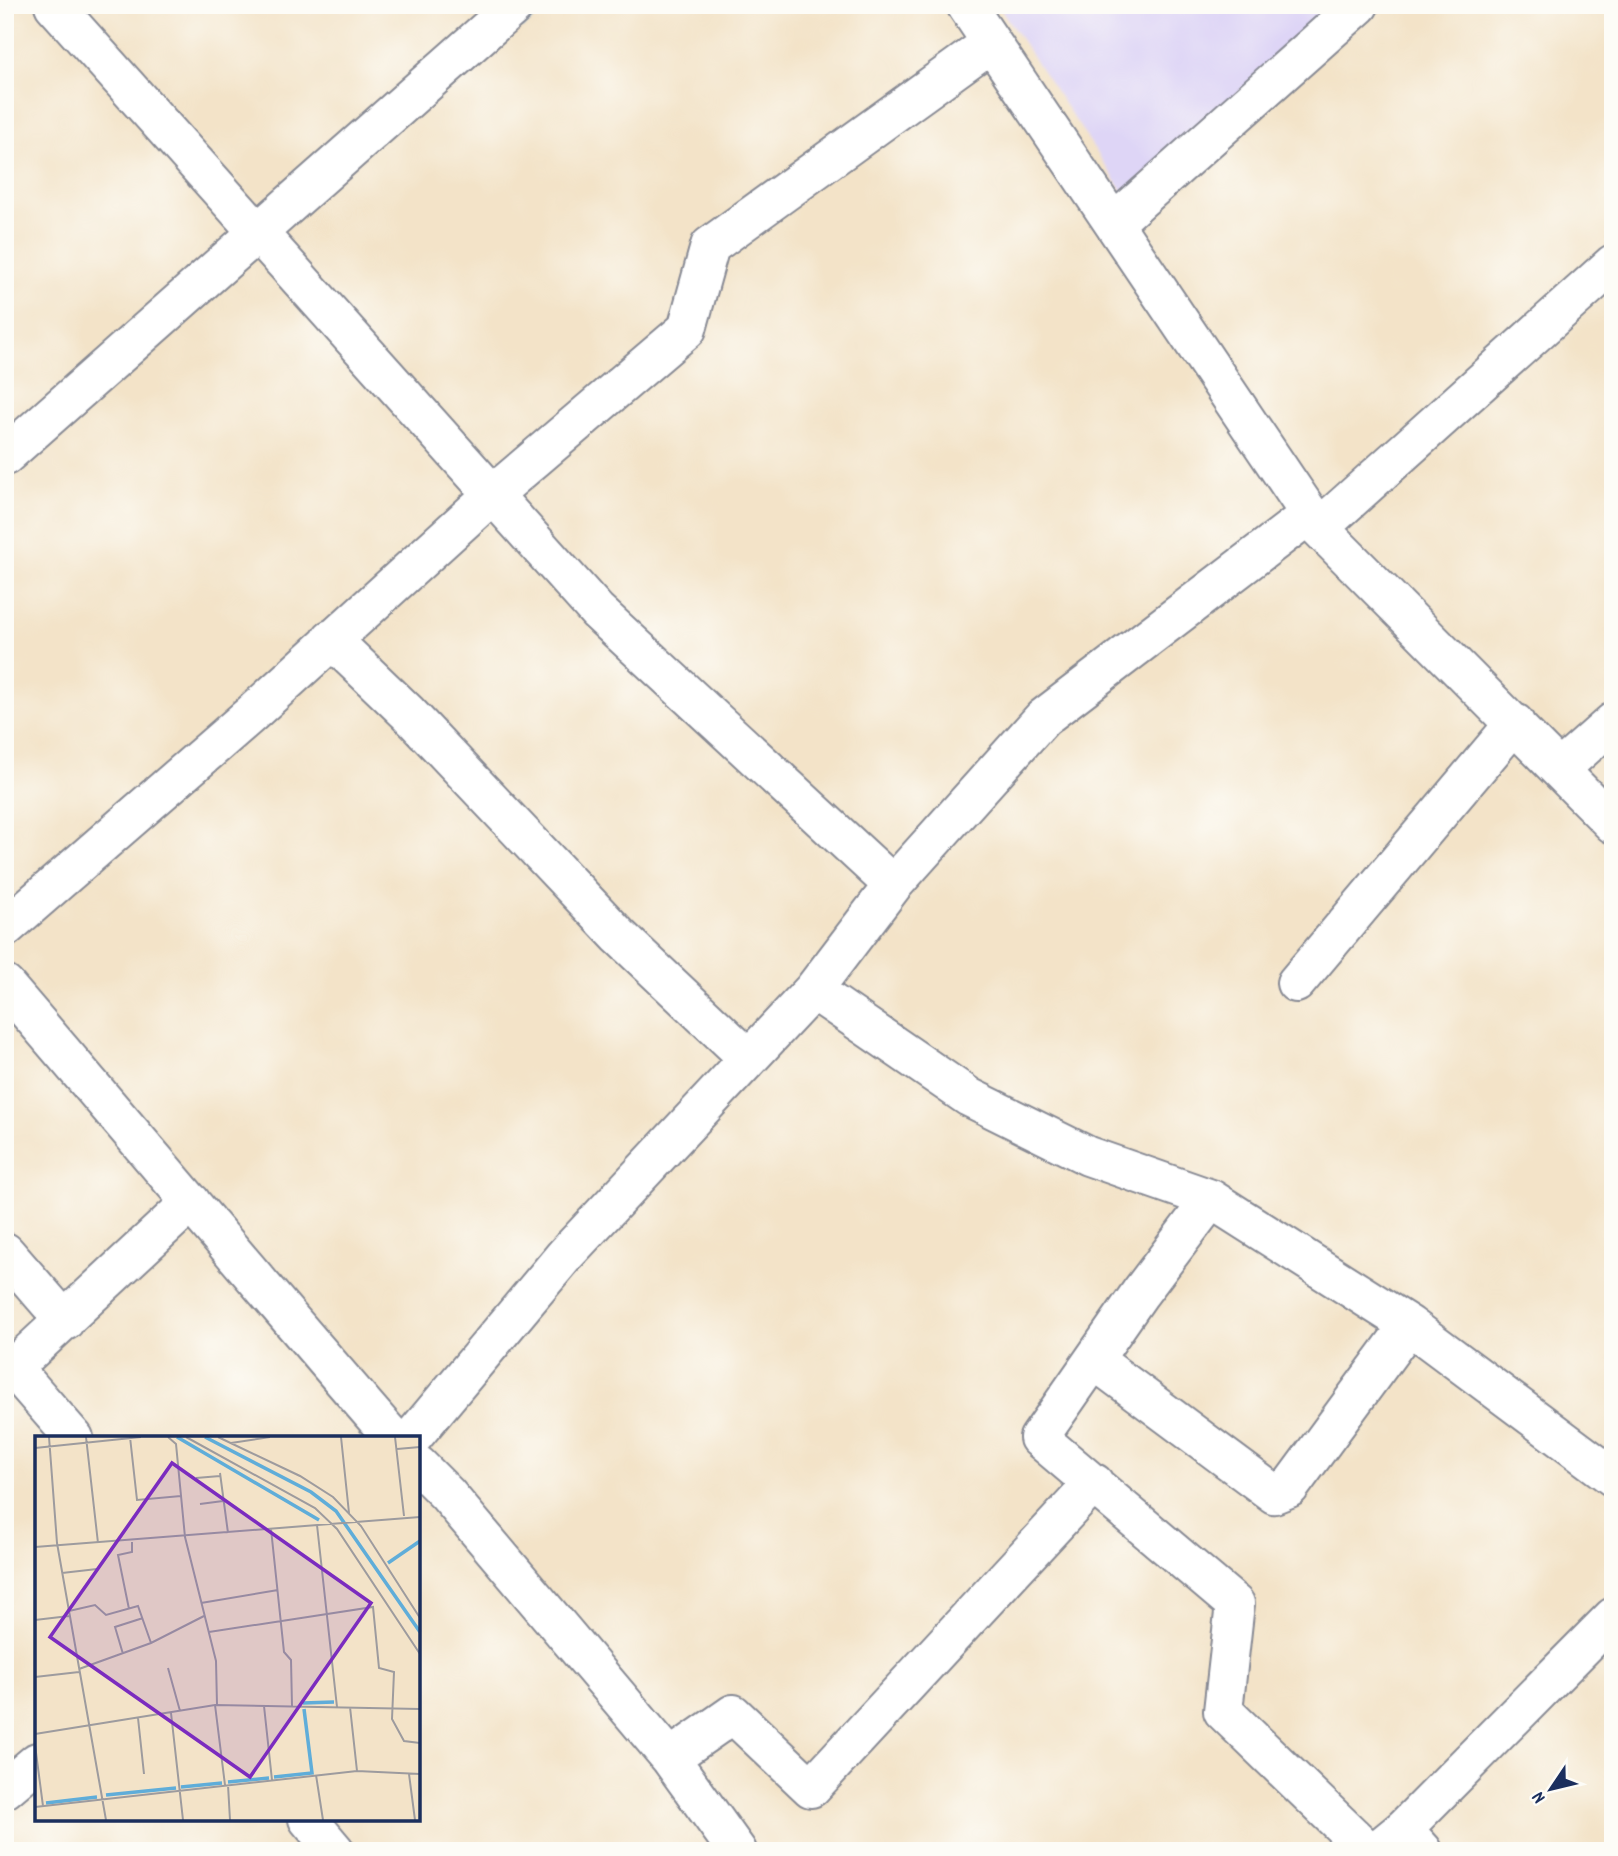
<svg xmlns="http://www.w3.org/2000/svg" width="1618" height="1856" font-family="Dekko,sans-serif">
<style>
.built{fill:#ded5f6}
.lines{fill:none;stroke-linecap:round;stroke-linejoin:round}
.stream{stroke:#5fadd9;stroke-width:12}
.minor-casing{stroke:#878993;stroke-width:42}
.major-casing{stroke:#878993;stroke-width:42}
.minor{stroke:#fff;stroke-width:38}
.major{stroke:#fff;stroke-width:38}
.inset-river{fill:none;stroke:#5fadd9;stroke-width:3.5}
.inset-road{fill:none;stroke:#9d9b9e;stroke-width:2}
.view{fill:#7b2cbf;fill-opacity:0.15;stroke:#7b2cbf;stroke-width:3.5}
.inset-edge{fill:none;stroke:#1b2f5e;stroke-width:3.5}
</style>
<rect width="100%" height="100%" fill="#fdfcf7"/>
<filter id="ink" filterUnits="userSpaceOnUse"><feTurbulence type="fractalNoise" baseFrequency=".0143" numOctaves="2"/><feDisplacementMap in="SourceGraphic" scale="14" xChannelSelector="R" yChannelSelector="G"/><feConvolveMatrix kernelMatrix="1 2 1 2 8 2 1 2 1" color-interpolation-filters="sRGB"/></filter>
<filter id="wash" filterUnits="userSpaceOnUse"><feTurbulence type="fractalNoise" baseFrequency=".00686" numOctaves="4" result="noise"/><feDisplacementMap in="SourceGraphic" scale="28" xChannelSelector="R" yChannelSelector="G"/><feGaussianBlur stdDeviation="1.57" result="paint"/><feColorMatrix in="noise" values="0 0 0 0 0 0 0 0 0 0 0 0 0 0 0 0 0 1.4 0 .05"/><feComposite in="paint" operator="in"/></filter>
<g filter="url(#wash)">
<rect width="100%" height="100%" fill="#f3e3c8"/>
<path class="built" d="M998,5H1339L1124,193Z"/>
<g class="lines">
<path class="stream" d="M521,22L540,5"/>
</g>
</g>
<g filter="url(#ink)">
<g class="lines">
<g class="minor-casing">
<path id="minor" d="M54,5L597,611L893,885
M966,5L1319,528L1613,824
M1114,223L1359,5
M5,456L515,5
M1319,528L1613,264
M331,639L408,713L619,936L747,1057
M1560,769L1613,722
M5,928L250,715L491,496L687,329L710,246L991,43
M1296,983L1515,723
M5,985C135,1136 262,1288 393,1438
M813,990L969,1097L1088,1156L1211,1199L1409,1325L1613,1477
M1211,1199L1140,1293L1039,1438L1235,1604L1223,1711L1368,1851
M5,1252L65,1321
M1094,1360L1274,1494L1289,1488L1409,1325
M13,1368L74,1438
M5,1375L191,1202
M412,1438L565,1255L813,990L893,885L1043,718L1309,515
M418,1465L447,1494L670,1758L737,1851
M670,1758L733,1714L811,1788L1094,1483
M5,1789L37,1762
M308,1819L335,1851
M1403,1829L1423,1851"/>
</g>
<g class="major-casing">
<path id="major" d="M1376,1851L1403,1829L1613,1617"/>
</g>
<use href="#minor" class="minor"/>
<use href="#major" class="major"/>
</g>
</g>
<g transform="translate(35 1436)">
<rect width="385" height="385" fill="#f3e3c8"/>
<path class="inset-river" d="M142,1L284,84M170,1L276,56L301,75L385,196M353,127L385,105M268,267L299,266M239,341L277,337L269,273M193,346L234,342M146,351L187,347M71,359L141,352M11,367L62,361"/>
<path class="inset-road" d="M14,1L22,107L71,384M51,1L63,107M95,1L102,64L146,60M133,1L141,8L150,101L181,225L182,269M151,1L280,72L302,93L385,218M183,1L265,40L298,61L326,90L385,182M306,1L314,77M360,1L369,80M196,7L235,1M0,12L106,1M362,13L385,11M185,37L193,97M161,42L185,40M165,68L188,65M282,89L302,271M236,93L249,216L256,224L257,270M0,111L385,81M27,137L62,133M166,167L243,154M94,173L83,119L97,116V106M34,175L60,169L71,179L103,170L116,207M0,184L34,180M174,196L338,171L344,232L359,236L357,283L369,305L385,307M88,218L80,191L108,182M133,232L145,275M44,233L116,207L169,180M0,241L44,236M180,269L190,349M229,270L237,344M315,271L322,335M136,277L148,384M103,282L109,338M0,298L180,269L385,273M0,309L8,370M374,338L380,384M281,339L288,384M193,349L195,384M0,371L322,335L385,338"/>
<path class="view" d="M137,27L336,167L215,341L15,201Z"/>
<rect width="385" height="385" class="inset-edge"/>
</g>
<rect width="1618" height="1856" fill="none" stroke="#fdfcf7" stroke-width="28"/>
<g transform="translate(1551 1789) rotate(235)" stroke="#fdfcf7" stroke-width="5" paint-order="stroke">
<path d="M0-5L12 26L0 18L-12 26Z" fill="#1b2f5e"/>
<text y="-10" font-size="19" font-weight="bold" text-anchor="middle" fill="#1b2f5e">N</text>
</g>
</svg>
